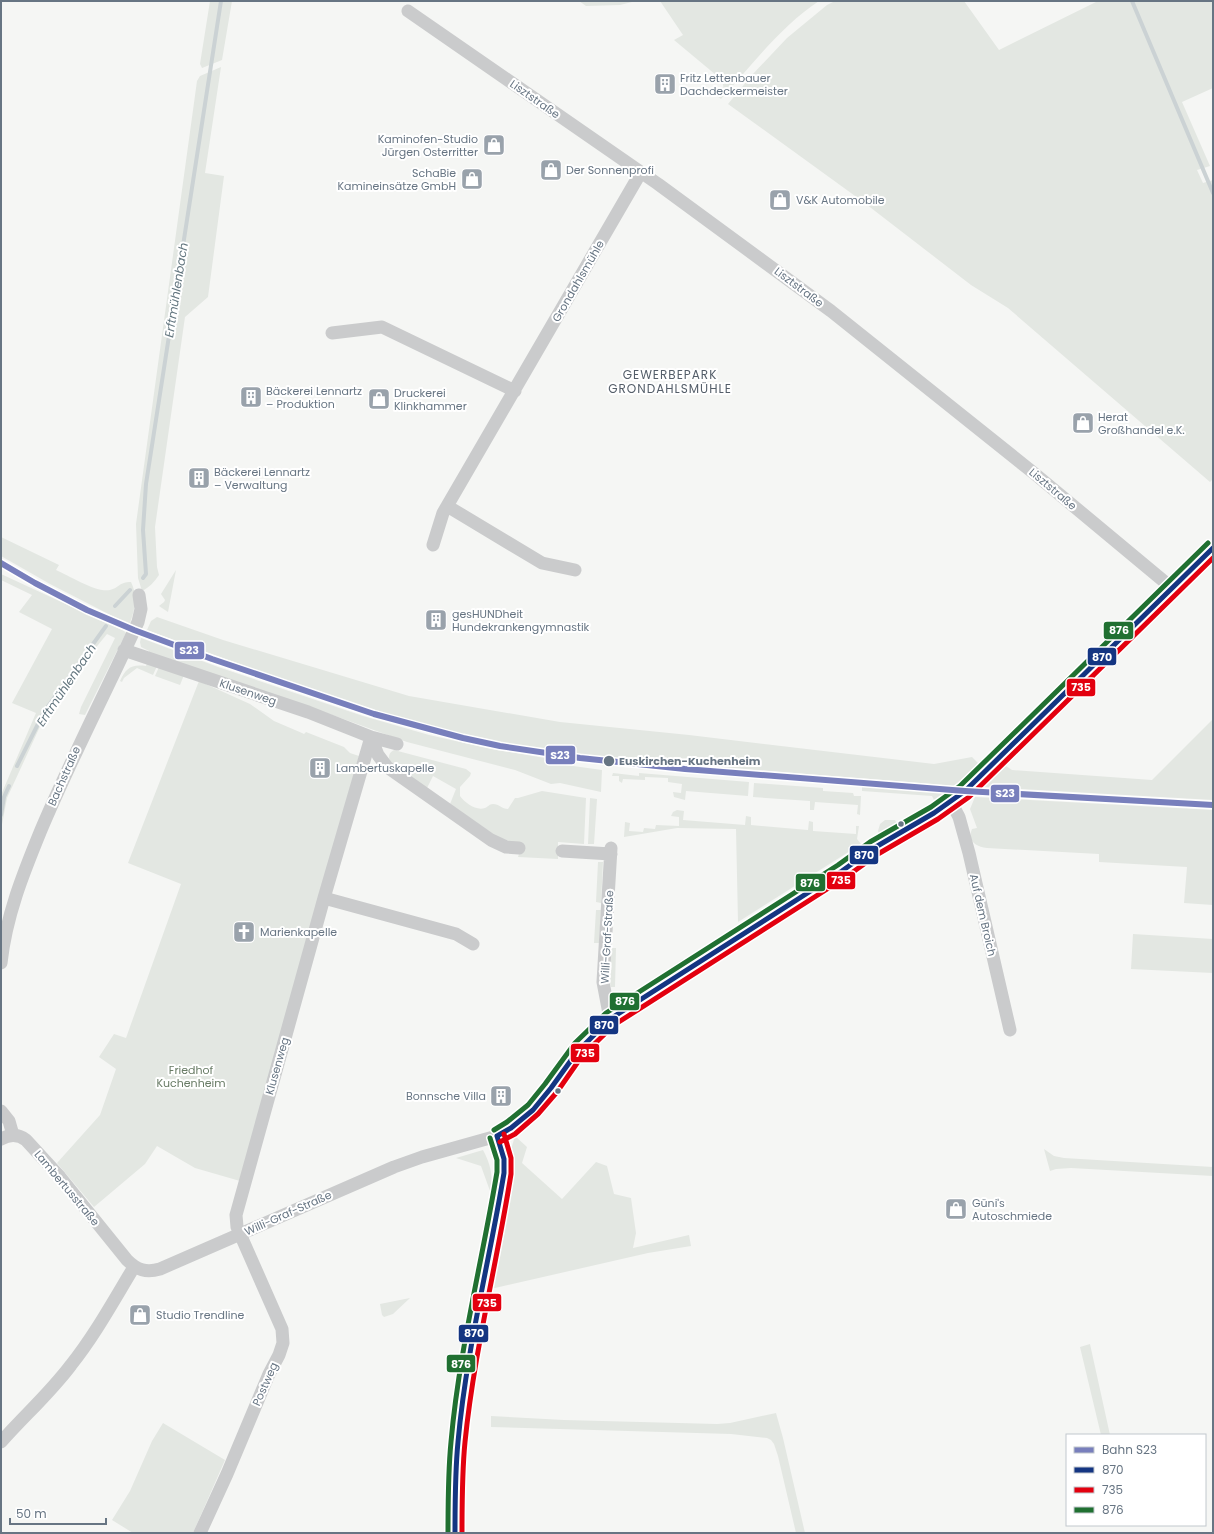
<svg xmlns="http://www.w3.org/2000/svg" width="1214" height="1534" font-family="Poppins,sans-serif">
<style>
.green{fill:#e3e7e2}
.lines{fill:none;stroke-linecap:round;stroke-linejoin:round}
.stream{stroke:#cbd2d4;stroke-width:4}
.minor{stroke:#cacbcc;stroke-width:13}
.bus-1-casing{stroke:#fff;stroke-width:8}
.bus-2-casing{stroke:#fff;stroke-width:8}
.bus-3-casing{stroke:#fff;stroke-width:8}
.bus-1{stroke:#143582;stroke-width:5}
.bus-2{stroke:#e3000f;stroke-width:5}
.bus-3{stroke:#207031;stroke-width:5}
.rail-1-casing{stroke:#fff;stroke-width:9}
.rail-1{stroke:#787fbc;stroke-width:6}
.stop-dot{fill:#677583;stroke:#fff;stroke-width:1.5}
.labels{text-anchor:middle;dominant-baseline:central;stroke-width:4;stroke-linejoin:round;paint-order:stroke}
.poi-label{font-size:11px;fill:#677583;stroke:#fff;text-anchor:start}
.street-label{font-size:11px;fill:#677583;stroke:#fff}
.stop-label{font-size:11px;font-weight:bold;fill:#677583;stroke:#fff;text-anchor:start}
.park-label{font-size:11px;fill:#687b65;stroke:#fff}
.water-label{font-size:12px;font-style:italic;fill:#63767f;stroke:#fff}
.neighbourhood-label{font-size:12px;letter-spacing:1px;fill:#545e69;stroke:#fff}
.line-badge{stroke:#fff;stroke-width:1.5}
.badge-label{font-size:11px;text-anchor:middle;font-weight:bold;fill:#fff}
</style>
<rect width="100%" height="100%" fill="#f5f6f4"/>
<path class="green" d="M210,1H232L222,60L202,68L200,64Z
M579,1H636L620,5L586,6Z
M660,1H819C781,26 752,65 721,99L717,96L724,90L722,80L674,40L683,35Z
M835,1H964L999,50L1098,1H1213V88L1182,102L1210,166L1197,170L1203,183L1213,180V479L1210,482L1008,308L971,285L862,201L728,104L752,75L787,38L827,5Z
M221,67L205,173L224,176L208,297L185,317L155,527L157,567L159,575C154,582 150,587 142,591L138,578L136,524L197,81L200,76Z
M1,537L59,565L56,570C70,576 96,593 110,590C119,588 119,582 131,582C138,596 135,609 130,623L128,624L50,584L1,556Z
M176,570L168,612L159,606L164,602L165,600L161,594Z
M1,574L124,631L126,633L85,715L79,714L81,707L115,638L107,634L80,667L43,720L7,798L1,830V795L36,713L12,703L52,629L19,612L32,595L1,580Z
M157,617L223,640L409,696L560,722L689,735L934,764L972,757L979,764L954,786C873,779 791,773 710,766C639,761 568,756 499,742C378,717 263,673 147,630L151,621Z
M141,638L218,667L363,716L429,735L491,749L545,758L544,762L602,770L601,792L560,783L551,784L515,770L407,742L313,708L148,654L149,651L141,647L140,642Z
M147,663L157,666L153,675L137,668L124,678L122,682L120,681C126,668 131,664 146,666Z
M159,667L184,675L180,685L155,676Z
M199,681L250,704L274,721L302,733L304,734L306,732L344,747L350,753L359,756L240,1181L195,1168L157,1146L145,1164L94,1207L57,1163L100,1115L116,1069L99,1057L114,1034L126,1038L181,884L128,863Z
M1213,719V800L984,787L1006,766L1012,770L1152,780Z
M394,750L466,769L471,773L470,776L460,787V796C465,803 476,811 485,808C488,807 489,804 493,804C499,804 502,809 508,809L515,798H518L542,791L586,798L584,844L558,842V859L518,857L522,845L499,838L450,804L456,789L433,776L427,788L391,763C388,758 388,753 394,750Z
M613,773L639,776V773L749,782L748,796L686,791L685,800L674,797L673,792L681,793L682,784L668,782V778L645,777V780L623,779L622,783L619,781V776H612Z
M754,783L823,788V791L853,793L854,796H861L860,815L857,814L858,805L815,802L814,810H810V801L753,797Z
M862,786L945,793L934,800L932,796L862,791Z
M975,797L1213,810V905L1184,903L1187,867L1099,862V854L987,848C976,847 967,841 972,829L977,828L970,809Z
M590,798L597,799L594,844H588Z
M677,810L684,811L683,820L745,825L746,816L751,817V825L808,830L809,821L813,822V831L856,834V826H859L857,839L861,844L738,922L736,829L677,828L624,837L625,822L630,823L629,831L643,832L644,828L655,829L656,825L679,826V817L671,816L673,812Z
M885,820H895L898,826L882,836L879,835L878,831L880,824Z
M853,852L854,853L836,867L718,941L716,939Z
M598,862H603L601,903L596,902Z
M596,910H601L599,943H594Z
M1133,934L1213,939V973L1131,969Z
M610,948H616L615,987H611L609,978Z
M683,959L685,962L636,993L635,991Z
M515,1136L527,1147L522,1163L562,1199L596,1162L607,1166L614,1194L631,1198L636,1233L633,1248L689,1235L691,1246L648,1253L495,1288L488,1287L507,1197L512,1165V1146Z
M1044,1149L1054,1156L1064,1158L1213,1167V1176L1071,1168L1056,1169L1050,1171Z
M483,1150C490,1163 494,1177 490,1191L481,1166L456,1158Z
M410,1298L393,1314L384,1317L382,1315L380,1304Z
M473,1302L474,1303L453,1429L450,1460L448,1533H445C443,1453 454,1382 469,1304Z
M1090,1344L1110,1435H1101L1080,1347Z
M776,1413L783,1438L805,1533H796L778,1456L774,1444L771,1440L767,1438L731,1434L491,1427V1416L564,1420L717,1424L730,1423Z
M163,1423L225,1460L193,1533H133L112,1520L130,1491L152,1441Z"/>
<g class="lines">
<path class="stream" d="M1132,1L1213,193
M143,578L146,574L143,530L146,484L221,1
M115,606L130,590
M17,766L44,712L106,626
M1,815L4,797L9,786"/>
<path class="minor" d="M408,11L658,184L831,311L1035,474L1172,588
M332,333L382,327L515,391
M447,506L542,563L575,570
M433,545L443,513L641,172
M124,650L308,712L371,737L397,744
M371,737L378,755L387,767L491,840L506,847L519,848
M951,802L959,817L969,853L1010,1030
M562,851L611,854
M324,898L456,934L473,944
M1,963C6,916 23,874 41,830C71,759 106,692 138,622L141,609L139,595
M610,1019L603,982L611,848
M1,1111L9,1121L13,1135
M1,1139C10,1134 18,1134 26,1140L60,1177L127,1260C137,1270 146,1273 160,1269L394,1167L422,1157L497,1136L515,1127L523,1120L539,1104L578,1051L588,1039L610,1019L842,871C870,847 899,834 930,816C942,809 953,800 965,791L1145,616L1213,548
M1,1442C24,1416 50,1393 71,1365C95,1335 114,1300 134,1267
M200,1533L227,1474L269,1374L279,1355L283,1343L282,1329L237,1227L236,1215L324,898L371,737
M455,1533C449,1411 486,1293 504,1173V1159L497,1136"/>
<g class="bus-1-casing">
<path id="bus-1" d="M497,1136L511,1128L533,1110L551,1088L577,1052L610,1019L842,871L874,848L934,813L965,791L1213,548
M455,1533C455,1503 455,1472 458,1442C466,1352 489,1263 504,1173V1159L497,1136"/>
</g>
<g class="bus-2-casing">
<path id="bus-2" d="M500,1142L515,1134L538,1114L557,1092L582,1056L614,1025L846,877L878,854L938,819L969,797L1213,558
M462,1533C462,1503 462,1472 465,1442C474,1352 497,1263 511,1174V1158L504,1134"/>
</g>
<g class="bus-3-casing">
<path id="bus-3" d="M494,1130L507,1122L528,1105L545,1084L575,1043L606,1013L838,865L870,842L931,807L960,786L1208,543
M448,1533C448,1503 448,1472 451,1442C459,1351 482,1262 497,1172V1160L490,1138"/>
</g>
<use href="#bus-1" class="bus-1"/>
<use href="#bus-2" class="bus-2"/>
<use href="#bus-3" class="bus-3"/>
<g class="rail-1-casing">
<path id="rail-1" d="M1,563L35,583L87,610L134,630L212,659L374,714L463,738L500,746L580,758L685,769L965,791L1213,805"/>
</g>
<use href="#rail-1" class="rail-1"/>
</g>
<defs>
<g id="building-square" transform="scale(1.15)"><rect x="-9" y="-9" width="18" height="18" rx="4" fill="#99a2ab" stroke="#fff"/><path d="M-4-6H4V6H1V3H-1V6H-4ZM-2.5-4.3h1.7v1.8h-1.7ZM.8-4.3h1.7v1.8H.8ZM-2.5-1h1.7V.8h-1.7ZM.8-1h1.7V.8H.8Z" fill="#fff"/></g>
<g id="shop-square" transform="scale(1.15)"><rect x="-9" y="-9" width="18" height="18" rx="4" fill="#99a2ab" stroke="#fff"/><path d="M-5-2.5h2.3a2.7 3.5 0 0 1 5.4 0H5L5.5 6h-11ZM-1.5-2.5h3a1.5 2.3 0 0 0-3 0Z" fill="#fff"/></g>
<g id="church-square" transform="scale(1.15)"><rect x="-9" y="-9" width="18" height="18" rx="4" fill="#99a2ab" stroke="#fff"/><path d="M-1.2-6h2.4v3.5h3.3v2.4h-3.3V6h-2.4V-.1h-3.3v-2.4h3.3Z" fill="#fff"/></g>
</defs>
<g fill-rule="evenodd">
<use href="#building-square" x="665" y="84"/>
<use href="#shop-square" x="494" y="145"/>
<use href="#shop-square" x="551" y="170"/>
<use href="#shop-square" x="472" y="179"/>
<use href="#shop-square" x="780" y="200"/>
<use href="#building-square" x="251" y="397"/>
<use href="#shop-square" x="379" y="399"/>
<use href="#shop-square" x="1083" y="423"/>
<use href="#building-square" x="199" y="478"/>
<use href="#building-square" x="436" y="620"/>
<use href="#building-square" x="320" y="768"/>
<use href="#church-square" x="244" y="932"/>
<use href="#building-square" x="501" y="1096"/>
<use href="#shop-square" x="956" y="1209"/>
<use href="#shop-square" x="140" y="1315"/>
</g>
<g class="stop-dot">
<circle cx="609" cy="761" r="6"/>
<circle cx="901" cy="824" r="3.5"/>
<circle cx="558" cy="1091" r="3.5"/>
</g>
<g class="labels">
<g class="poi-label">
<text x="680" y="78">Fritz Lettenbauer<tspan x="680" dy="13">Dachdeckermeister</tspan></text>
<text x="478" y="139" text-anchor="end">Kaminofen-Studio<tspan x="478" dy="13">Jürgen Osterritter</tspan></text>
<text x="566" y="170">Der Sonnenprofi</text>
<text x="456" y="173" text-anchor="end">SchaBie<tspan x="456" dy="13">Kamineinsätze GmbH</tspan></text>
<text x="796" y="200">V&amp;K Automobile</text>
<text x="266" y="391">Bäckerei Lennartz<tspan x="266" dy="13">– Produktion</tspan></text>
<text x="394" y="393">Druckerei<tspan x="394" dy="13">Klinkhammer</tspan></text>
<text x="1098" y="417">Herat<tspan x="1098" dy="13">Großhandel e.K.</tspan></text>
<text x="214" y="472">Bäckerei Lennartz<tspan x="214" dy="13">– Verwaltung</tspan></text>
<text x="452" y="614">gesHUNDheit<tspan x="452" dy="13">Hundekrankengymnastik</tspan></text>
<text x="336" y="768">Lambertuskapelle</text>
<text x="260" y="932">Marienkapelle</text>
<text x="486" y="1096" text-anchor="end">Bonnsche Villa</text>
<text x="972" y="1203">Güni's<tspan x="972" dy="13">Autoschmiede</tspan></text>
<text x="156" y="1315">Studio Trendline</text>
</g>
<g class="street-label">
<text transform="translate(535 99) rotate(35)">Lisztstraße</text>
<text transform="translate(578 281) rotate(-60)">Grondahlsmühle</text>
<text transform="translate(799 287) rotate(37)">Lisztstraße</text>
<text transform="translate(1053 489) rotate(40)">Lisztstraße</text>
<text transform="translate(248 692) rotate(19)">Klusenweg</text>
<text transform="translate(64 776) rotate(-66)">Bachstraße</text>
<text transform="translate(983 915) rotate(77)">Auf dem Broich</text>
<text transform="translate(607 937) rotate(-87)">Willi-Graf-Straße</text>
<text transform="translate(277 1066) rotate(-74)">Klusenweg</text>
<text transform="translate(67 1188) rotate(50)">Lambertusstraße</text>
<text transform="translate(288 1213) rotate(-24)">Willi-Graf-Straße</text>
<text transform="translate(265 1384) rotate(-66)">Postweg</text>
</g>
<g class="stop-label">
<text x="619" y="761">Euskirchen-Kuchenheim</text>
</g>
<g class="park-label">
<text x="191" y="1070">Friedhof<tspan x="191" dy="13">Kuchenheim</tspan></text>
</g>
<g class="water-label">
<text transform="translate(176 290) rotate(-81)">Erftmühlenbach</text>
<text transform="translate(66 685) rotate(-56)">Erftmühlenbach</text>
</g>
<g class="neighbourhood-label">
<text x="670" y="374">GEWERBEPARK<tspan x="670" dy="14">GRONDAHLSMÜHLE</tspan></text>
</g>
</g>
<g class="line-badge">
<rect x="1103" y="621" width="31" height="19" rx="4" fill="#207031"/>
<rect x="174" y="641" width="31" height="19" rx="4" fill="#787fbc"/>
<rect x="1087" y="647" width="30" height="19" rx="4" fill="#143582"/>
<rect x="1066" y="678" width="30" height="19" rx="4" fill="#e3000f"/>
<rect x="545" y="745" width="31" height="20" rx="4" fill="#787fbc"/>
<rect x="990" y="784" width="30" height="19" rx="4" fill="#787fbc"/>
<rect x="849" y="845" width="30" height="20" rx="4" fill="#143582"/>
<rect x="826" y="871" width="30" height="19" rx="4" fill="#e3000f"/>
<rect x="795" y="873" width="31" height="19" rx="4" fill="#207031"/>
<rect x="609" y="992" width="31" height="19" rx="4" fill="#207031"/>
<rect x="589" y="1015" width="30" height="20" rx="4" fill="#143582"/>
<rect x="570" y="1043" width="30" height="20" rx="4" fill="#e3000f"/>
<rect x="472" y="1293" width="30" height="19" rx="4" fill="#e3000f"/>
<rect x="458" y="1324" width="31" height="19" rx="4" fill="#143582"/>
<rect x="446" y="1354" width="30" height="19" rx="4" fill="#207031"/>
</g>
<g class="badge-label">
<text x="1119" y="634">876</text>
<text x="189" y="654">S23</text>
<text x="1102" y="661">870</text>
<text x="1081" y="691">735</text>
<text x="560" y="759">S23</text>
<text x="1005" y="797">S23</text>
<text x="864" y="859">870</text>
<text x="841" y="884">735</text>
<text x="810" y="887">876</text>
<text x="625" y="1005">876</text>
<text x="604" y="1029">870</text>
<text x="585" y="1057">735</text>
<text x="487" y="1307">735</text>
<text x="474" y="1337">870</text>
<text x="461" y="1368">876</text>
</g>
<rect width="1214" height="1534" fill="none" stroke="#677583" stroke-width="4"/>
<rect x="1066" y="1434" width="140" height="92" fill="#ffffff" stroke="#c2c8cd"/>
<rect x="1074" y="1447" width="20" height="6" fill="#787fbc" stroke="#c2c8cd"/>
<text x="1102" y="1454" font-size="12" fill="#677583">Bahn S23</text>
<rect x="1074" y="1467" width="20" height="6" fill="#143582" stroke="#c2c8cd"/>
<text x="1102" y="1474" font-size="12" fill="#677583">870</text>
<rect x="1074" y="1487" width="20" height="6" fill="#e3000f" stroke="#c2c8cd"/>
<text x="1102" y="1494" font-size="12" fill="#677583">735</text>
<rect x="1074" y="1507" width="20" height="6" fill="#207031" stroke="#c2c8cd"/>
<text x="1102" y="1514" font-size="12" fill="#677583">876</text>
<path d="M10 1518v6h96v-6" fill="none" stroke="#677583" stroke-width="2"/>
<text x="16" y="1518" font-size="12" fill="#677583" stroke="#ffffff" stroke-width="3" paint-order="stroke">50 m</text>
</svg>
